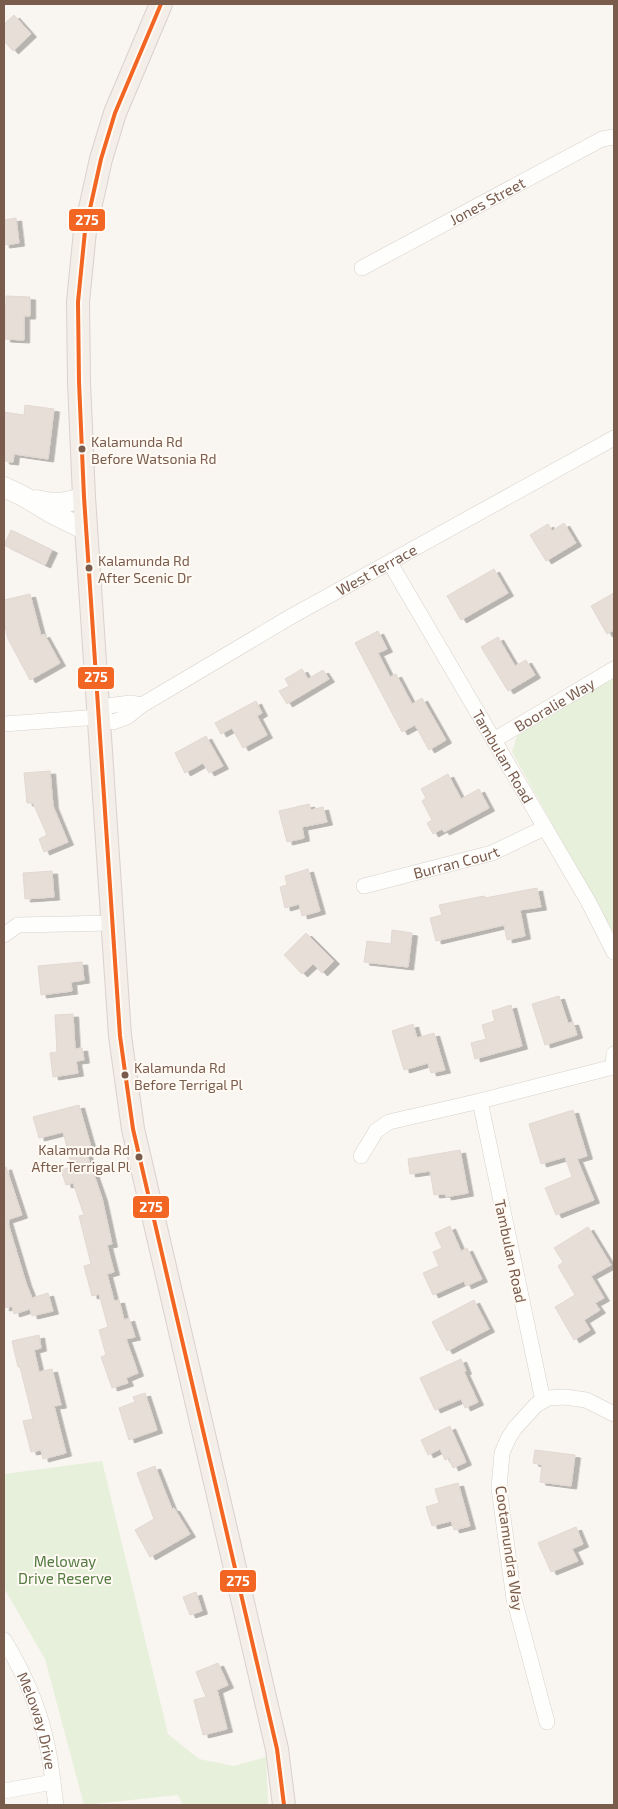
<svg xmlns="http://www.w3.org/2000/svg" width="618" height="1809" font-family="'Exo 2',sans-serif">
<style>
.green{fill:#e7f0db}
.building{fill:#e6ded7;stroke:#e2d8d2;filter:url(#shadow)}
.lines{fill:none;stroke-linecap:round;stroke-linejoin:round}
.street-casing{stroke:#d7d1cb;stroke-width:16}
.secondary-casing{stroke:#d9d2cb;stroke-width:21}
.primary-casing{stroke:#dad1cc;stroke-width:24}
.street{stroke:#fefefd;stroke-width:15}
.secondary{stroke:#fefefd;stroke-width:20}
.primary{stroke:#f3eee8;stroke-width:22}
.bus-1-casing{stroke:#fffaf3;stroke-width:8}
.bus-1{stroke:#f26522;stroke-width:4}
.bus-dot{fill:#7a5c4d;stroke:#fffaf3;stroke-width:2}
.labels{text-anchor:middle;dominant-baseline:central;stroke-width:4;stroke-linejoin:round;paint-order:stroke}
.bus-label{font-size:14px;fill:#7a5c4d;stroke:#fffaf3;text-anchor:start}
.street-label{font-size:15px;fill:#7a5c4d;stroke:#fffaf3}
.park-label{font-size:15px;fill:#537a41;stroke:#fffaf3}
.line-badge{stroke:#fffaf3;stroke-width:2}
.badge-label{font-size:14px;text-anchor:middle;font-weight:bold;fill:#fff}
</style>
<defs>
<filter id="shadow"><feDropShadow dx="5.5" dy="3" stdDeviation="0" flood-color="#0004"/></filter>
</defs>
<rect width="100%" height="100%" fill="#f9f5f0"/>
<path class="green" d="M614,678V934L512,752L517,736Z
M102,1461L168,1734L199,1759L234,1766L266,1757L268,1805H183L178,1795L84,1805L45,1659L4,1588V1474Z"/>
<path class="building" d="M14,15L31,34L13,51L4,41V24Z
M16,218L19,243L4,245V220Z
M6,296L30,297V316H24V340L5,339Z
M25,405L54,409L48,459L14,454L13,462L4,461V412L24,415Z
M564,523L576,543L546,561L530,535L548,524L552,531Z
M11,530L52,550L45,565L4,545Z
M494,569L508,593L461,620L447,596Z
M614,593V630L607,634L591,606Z
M30,594L41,636L44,634L60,663L30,680L8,639L4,622V600Z
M378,631L387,649L378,653L390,677L396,674L412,704L422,698L446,740L429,750L415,725L402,732L355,643Z
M498,637L515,666L526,660L535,675L508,691L481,647Z
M302,669L308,679L323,670L329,679L287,704L279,691L289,686L285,679Z
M256,701L262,713L257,716L267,735L243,748L232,728L221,734L215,723Z
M206,736L223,766L209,773L203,763L185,773L175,753Z
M50,771L53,806L68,842L44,852L39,839L47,835L33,803H27L24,773Z
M448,774L461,799L479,789L489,808L444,832L442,829L433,834L427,823L432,820L422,801L426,798L421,789Z
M309,804L311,810L323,807L327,822L302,827L304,838L287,842L279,811Z
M308,869L320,911L302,916L299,904L285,908L280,887L287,885L285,876Z
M52,871L54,897L25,899L23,873Z
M537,888L541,907L520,910L525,936L507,940L504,925L436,941L430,918L442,915L439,905L484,896L485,898Z
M392,930L412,933L408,967L364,962L367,941L391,944Z
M306,933L334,961L322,973L313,964L302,974L284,955Z
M82,962L84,980L71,982L72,991L41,995L38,966Z
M559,996L568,1023L573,1022L577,1035L545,1045L532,1004Z
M511,1005L522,1046L475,1059L471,1043L486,1039L482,1025L495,1021L492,1011Z
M73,1014L75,1049L82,1048L84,1060L76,1061L78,1073L53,1077L50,1053L57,1052L55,1015Z
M413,1024L417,1038L434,1033L445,1070L431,1073L428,1063L404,1070L392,1031Z
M79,1105L91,1147L85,1149L102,1198L112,1244L107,1245L114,1272L107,1274L114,1301L119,1300L124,1320L129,1318L135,1337L126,1339L138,1373L126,1378L128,1383L112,1388L101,1357L106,1355L99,1330L108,1327L99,1294L92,1296L84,1266L91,1264L79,1216L84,1215L73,1183L66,1185L61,1170L72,1167L63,1132L39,1138L33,1117Z
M573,1110L587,1156L577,1159L594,1200L556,1215L545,1188L572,1177L565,1157L541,1164L529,1124Z
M460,1150L468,1193L446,1197L445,1194L434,1195L430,1171L410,1174L408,1159Z
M4,1167H6L22,1215L7,1220L26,1283L32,1298L48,1293L53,1311L32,1316L30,1309L14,1314L12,1306L4,1308Z
M450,1226L461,1251L467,1248L482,1279L466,1286L464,1281L433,1295L423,1273L439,1266L433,1252L442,1248L435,1233Z
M588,1227L611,1265L591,1276L604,1298L595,1303L600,1310L584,1320L590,1330L574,1340L555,1307L575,1295L558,1266L563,1262L554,1248Z
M474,1300L489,1329L447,1351L432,1322Z
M39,1335L41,1348L34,1350L39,1372L52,1369L61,1405L54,1406L66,1453L43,1459L41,1450L31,1452L23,1421L33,1419L20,1367H18L12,1341Z
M461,1359L466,1371L464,1372L478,1402L465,1408L461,1399L435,1410L420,1378Z
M145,1393L157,1430L129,1440L119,1408L135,1402L133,1397Z
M450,1426L466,1462L453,1468L449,1458L445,1460L440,1449L428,1455L421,1440Z
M535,1450L575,1455L571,1486L540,1482L542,1465L533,1463Z
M155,1466L172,1509L174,1508L190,1534L150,1557L135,1530L154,1519L137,1473Z
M458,1483L470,1526L454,1530L451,1521L432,1526L426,1507L439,1503L435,1489Z
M576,1527L583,1544L572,1549L578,1561L551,1572L538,1543Z
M196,1592L202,1611L190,1615L183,1597Z
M218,1663L228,1685L217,1690L227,1729L203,1735L194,1700L206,1697L196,1672Z"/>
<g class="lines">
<g class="street-casing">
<g id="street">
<path id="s1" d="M362,268L602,139L614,137"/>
<path id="s2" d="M390,563L588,901L614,952"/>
<path d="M99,717L108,706L130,703L142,705"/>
<path id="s3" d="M4,724L99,717L113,722L127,717L142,705L292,616L614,438"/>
<path id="s4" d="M494,740L614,669"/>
<path id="s5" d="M364,886L492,853L544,828"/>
<path d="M4,935L18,925L113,923"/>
<path d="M361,1156L376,1131L389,1122L480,1101"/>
<path d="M543,1401L480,1101L613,1067L614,1054"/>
<path id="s6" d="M4,1640C23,1671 38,1705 46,1740C51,1761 53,1784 56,1805"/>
<path d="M547,1722L514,1599L499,1488L502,1453L508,1439L515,1428L536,1405L548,1398L565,1397L586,1400L614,1414"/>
<path d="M4,1791L53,1782"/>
</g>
</g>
<g class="secondary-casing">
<path id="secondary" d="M4,487L23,496L53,514L86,530
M37,500C54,505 67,503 84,497"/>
</g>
<g class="primary-casing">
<path id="primary" d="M161,4L115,113L101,159L85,231L78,302L79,382L84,497L120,1036L133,1129L277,1749L284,1805"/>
</g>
<use href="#street" class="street"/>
<use href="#secondary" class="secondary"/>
<use href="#primary" class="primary"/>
<g class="bus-1-casing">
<path id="bus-1" d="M161,4L115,113L101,159L85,231L78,302L79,382L84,497L120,1036L133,1129L277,1749L284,1805"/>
</g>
<use href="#bus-1" class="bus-1"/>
</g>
<g class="bus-dot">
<circle cx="82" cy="449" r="4.5"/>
<circle cx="89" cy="568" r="4.5"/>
<circle cx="125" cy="1075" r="4.5"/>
<circle cx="139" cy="1157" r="4.5"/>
</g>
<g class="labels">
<g class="bus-label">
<text x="91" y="441">Kalamunda Rd<tspan x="91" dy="17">Before Watsonia Rd</tspan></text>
<text x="98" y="560">Kalamunda Rd<tspan x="98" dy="17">After Scenic Dr</tspan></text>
<text x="134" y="1067">Kalamunda Rd<tspan x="134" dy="17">Before Terrigal Pl</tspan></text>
<text x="130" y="1149" text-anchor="end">Kalamunda Rd<tspan x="130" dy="17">After Terrigal Pl</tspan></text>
</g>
<g class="street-label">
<text stroke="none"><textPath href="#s1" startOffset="142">Jones Street</textPath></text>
<text stroke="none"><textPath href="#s3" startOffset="415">West Terrace</textPath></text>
<text stroke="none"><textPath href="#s4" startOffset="70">Booralie Way</textPath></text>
<text stroke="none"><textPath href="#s2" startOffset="224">Tambulan Road</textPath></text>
<text stroke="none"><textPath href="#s5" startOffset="95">Burran Court</textPath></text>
<text transform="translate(511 1251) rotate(78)">Tambulan Road</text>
<text transform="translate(510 1548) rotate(82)">Cootamundra Way</text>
<text stroke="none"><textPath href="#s6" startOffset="88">Meloway Drive</textPath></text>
</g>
<g class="park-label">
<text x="65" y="1561">Meloway<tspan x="65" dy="17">Drive Reserve</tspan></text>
</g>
</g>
<g class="line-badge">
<rect x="68" y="208" width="38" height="24" rx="5" fill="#f26522"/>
<rect x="77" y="666" width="38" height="24" rx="5" fill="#f26522"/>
<rect x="132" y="1195" width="38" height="24" rx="5" fill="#f26522"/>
<rect x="219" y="1569" width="38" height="24" rx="5" fill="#f26522"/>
</g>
<g class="badge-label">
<text x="87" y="225">275</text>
<text x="96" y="682">275</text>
<text x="151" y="1212">275</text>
<text x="238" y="1586">275</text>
</g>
<rect width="618" height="1809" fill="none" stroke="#7a5c4d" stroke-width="10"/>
</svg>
